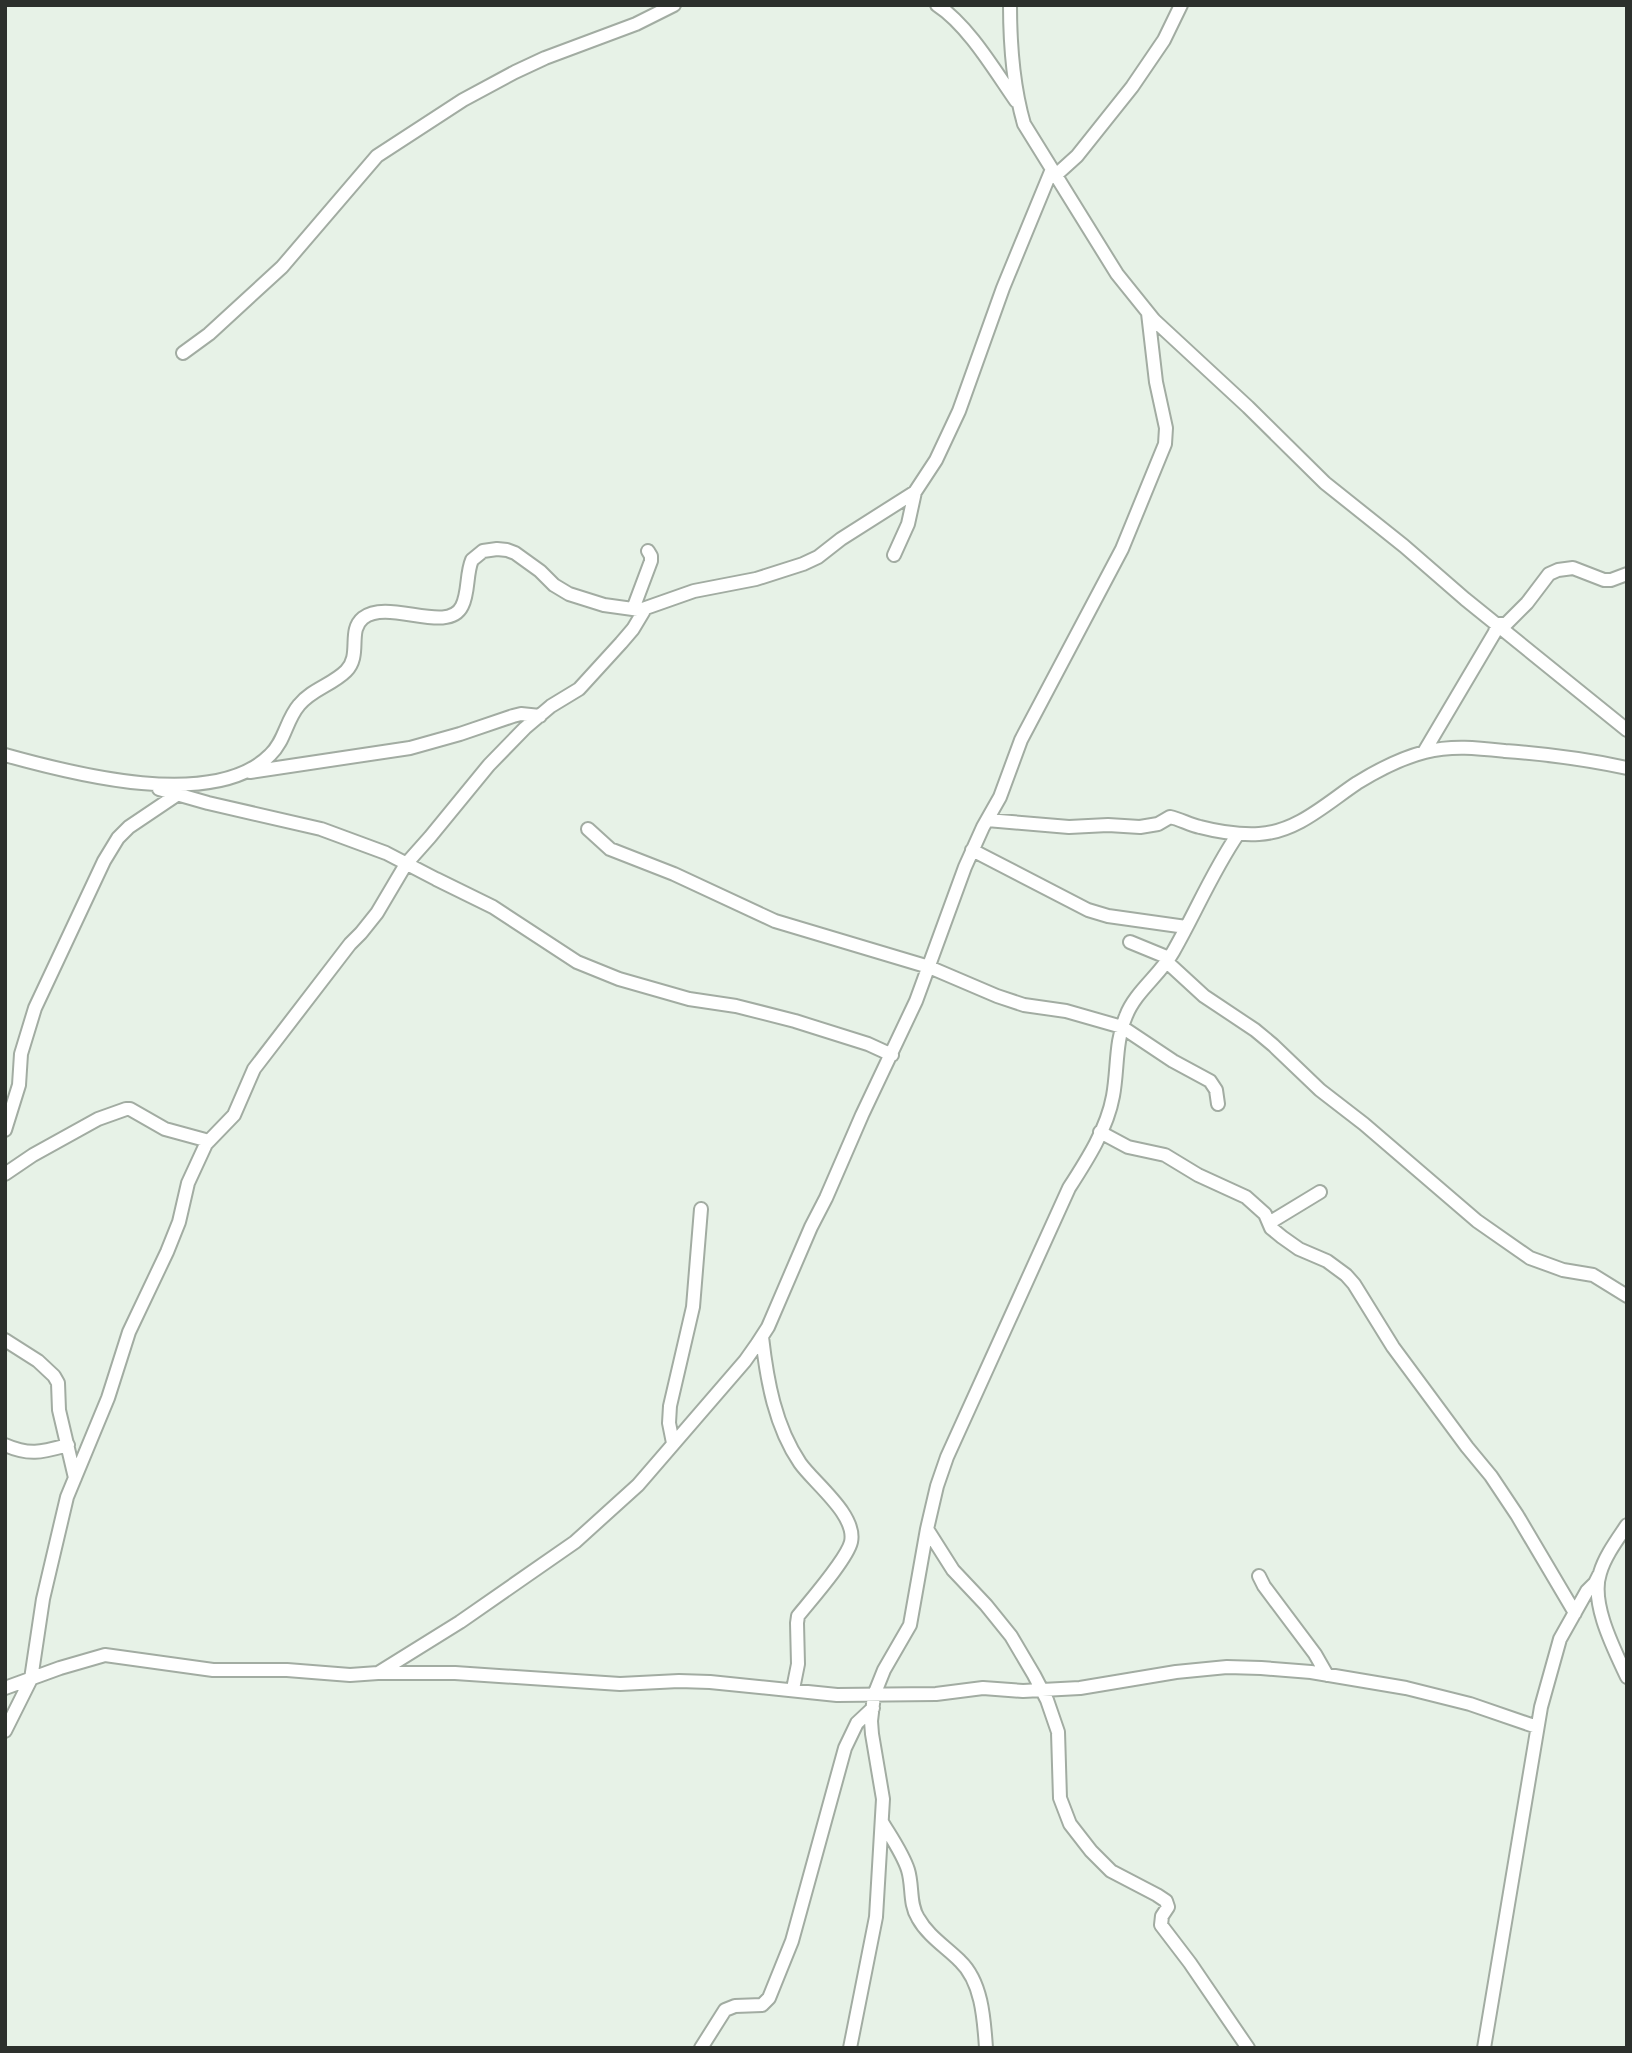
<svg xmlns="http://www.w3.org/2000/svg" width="1632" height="2053" font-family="Merriweather,serif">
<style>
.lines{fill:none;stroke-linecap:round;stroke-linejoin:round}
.street-casing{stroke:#a2aca2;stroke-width:16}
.street{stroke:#fff;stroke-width:12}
</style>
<rect width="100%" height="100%" fill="#e7f2e7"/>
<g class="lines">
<g class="street-casing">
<path id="street" d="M937,5C968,25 995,71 1016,101
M1010,5C1010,45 1013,86 1024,124L1117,274L1154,320L1248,407L1325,483L1404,546L1465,599L1627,730
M1056,175L1077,156L1132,87L1164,40L1181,5
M183,353L209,334L282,267L377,156L463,100L515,72L545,58L636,24L674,5
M894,555L908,524L915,492
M633,609L651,561V556L648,551
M1424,752L1495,632L1497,624H1506L1527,603L1549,574L1558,570L1573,568L1604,580H1611L1627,574
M5,755C73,774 214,811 270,755C285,741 286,720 299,705C312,689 332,685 346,671C362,655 347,631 363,618C388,598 448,635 462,606C469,592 466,574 472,560L483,551L497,549L507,550L515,553L540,571L554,585L569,594L604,605L640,610L694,591L756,579L803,564L818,557L841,539L915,492L936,460L959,411L1003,288L1052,169
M250,772L410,748L460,734L513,716L521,714L540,716
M159,789L208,803L321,829L386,853L436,879L493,907L577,962L619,979L689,999L736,1006L795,1021L868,1044L892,1055
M987,820L1069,827L1108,825L1140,827L1158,824L1170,817C1180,819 1190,825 1200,827C1219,832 1239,835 1259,834C1297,832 1327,803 1357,783C1378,770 1401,758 1425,752C1452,745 1478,748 1505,751C1546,754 1586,759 1627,768
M588,829L610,849L674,874L775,921L929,967L997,996L1024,1005L1066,1011L1122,1027L1173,1061L1210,1081L1216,1090L1218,1104
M972,850L1088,910L1108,916L1186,927
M1130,942L1169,958
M1167,962L1204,996L1255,1030L1273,1045L1320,1090L1364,1124L1477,1221L1530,1258L1563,1270L1593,1275L1627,1296
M5,1130L19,1085L21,1054L35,1008L104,861L118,838L129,827L178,794
M1100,1132L1128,1147L1165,1155L1198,1175L1246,1197L1265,1214L1271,1228L1282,1237L1299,1249L1327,1261L1346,1275L1354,1284L1393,1347L1467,1447L1491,1476L1517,1515L1575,1613
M5,1174L33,1155L98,1119L126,1109H130L165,1129L209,1141
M1269,1223L1320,1192
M762,1337C767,1381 775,1426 800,1463C814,1483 857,1515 851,1542C847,1559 810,1601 798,1616L797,1623L798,1664L793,1689
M5,1340L38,1361L54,1376L58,1383L59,1410L75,1478
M673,1443L669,1423L670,1406L693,1307L701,1209
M5,1445C30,1456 42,1452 68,1445
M1627,1525C1617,1540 1605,1556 1600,1573C1590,1603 1614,1649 1627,1677
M927,1529L953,1570L986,1605L1011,1636L1034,1675L1047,1700L1058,1732L1060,1798L1070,1824L1091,1851L1111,1871L1157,1895L1166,1901L1168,1907L1162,1916L1161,1925L1190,1963L1248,2048
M1259,1576L1264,1586L1315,1654L1327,1675
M378,1673L460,1622L575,1542L638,1485L745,1361L757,1344L768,1327L811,1227L826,1198L862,1115L916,1001L965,867L983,827L1000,797L1021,740L1122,549L1165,444L1166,428L1156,382L1148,313
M5,1688L60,1668L105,1655L213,1670H287L350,1675L378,1673H455L620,1684L679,1681L710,1682L837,1695L936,1694L983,1688L1023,1691L1080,1688L1176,1672L1227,1667L1261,1668L1311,1672L1406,1688L1470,1704L1537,1727
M5,1731L31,1679L43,1599L67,1497L108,1398L129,1332L167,1252L179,1222L188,1183L206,1144L234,1115L254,1069L350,944L361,933L377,913L406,864L430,837L489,765L525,728L551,706L579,689L621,643L633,629L645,609
M882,1822C891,1837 903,1854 908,1870C913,1886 909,1904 918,1918C928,1936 946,1947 960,1961C982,1982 984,2019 986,2048
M701,2048L725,2010L735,2006L762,2005L769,1998L792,1941L845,1748L857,1723L873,1708
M850,2048L876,1917L883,1799L872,1734L871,1721L874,1695L884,1670L910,1625L927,1529L937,1486L947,1457L1069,1188C1087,1160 1107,1129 1113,1096C1118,1069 1115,1042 1126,1016C1135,992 1160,975 1173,952C1196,912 1212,872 1238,834
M1484,2048L1541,1707L1560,1639L1587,1591L1595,1583L1599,1575"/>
</g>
<use href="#street" class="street"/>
</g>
<rect width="1632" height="2053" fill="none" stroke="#2c302c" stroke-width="14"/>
</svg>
